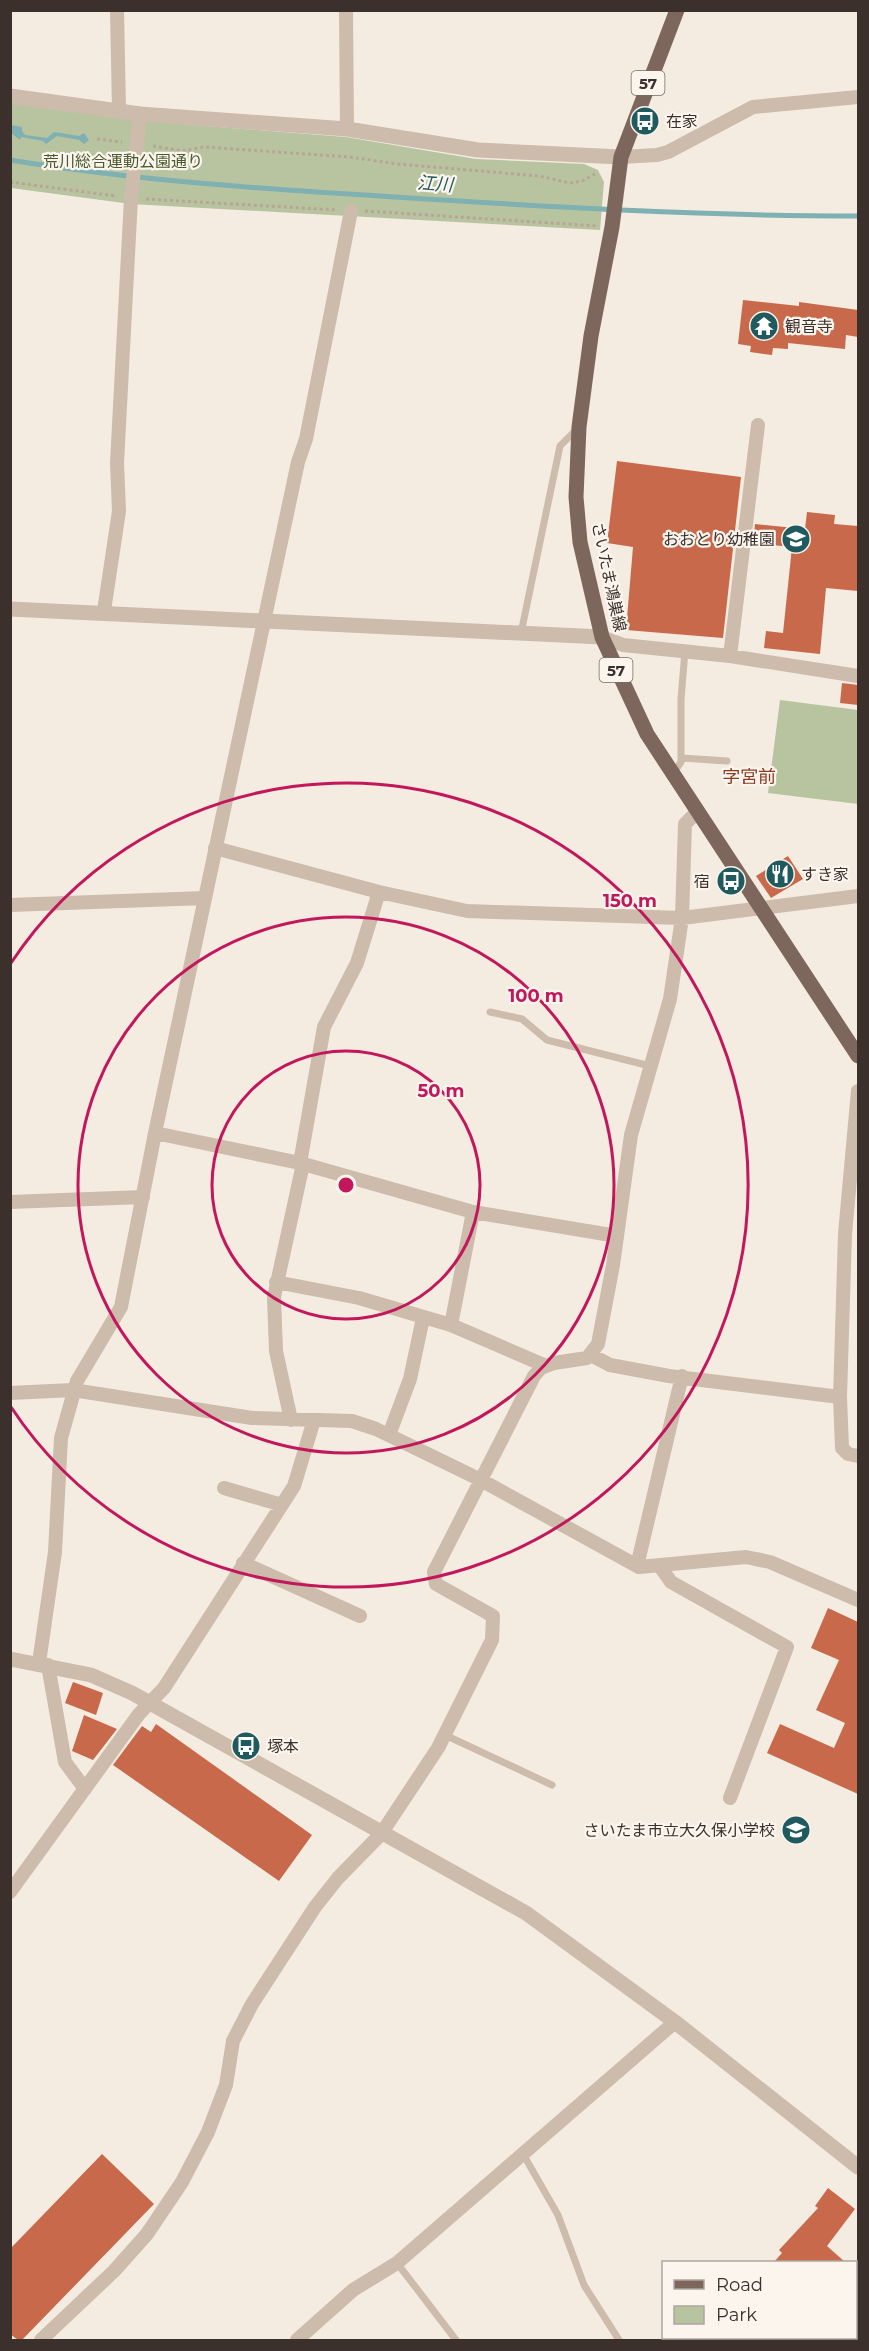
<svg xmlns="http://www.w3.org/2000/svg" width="869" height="2351" font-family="Montserrat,'Noto Sans JP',sans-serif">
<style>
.green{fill:#b8c4a0}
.water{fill:#7fb0b2}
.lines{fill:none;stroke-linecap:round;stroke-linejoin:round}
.stream{stroke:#7fb0b2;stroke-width:5}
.building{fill:#c8694b}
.path{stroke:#b9a596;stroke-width:3;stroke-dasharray:3 3;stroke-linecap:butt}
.service{stroke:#cdbbac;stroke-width:7}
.minor{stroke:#cdbbac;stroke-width:14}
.tertiary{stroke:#cdbbac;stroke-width:15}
.primary{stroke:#7d675c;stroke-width:15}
.ring{fill:none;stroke:#c2185b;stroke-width:3}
.labels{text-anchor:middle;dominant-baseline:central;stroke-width:4.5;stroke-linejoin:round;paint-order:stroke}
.shield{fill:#fbf5ee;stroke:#756b66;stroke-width:1.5}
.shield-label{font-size:15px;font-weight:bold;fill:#3b302b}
.poi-label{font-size:16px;fill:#3b302b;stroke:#fbf5ee;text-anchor:start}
.park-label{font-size:16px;fill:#4a5a2e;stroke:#fbf5ee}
.street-label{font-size:16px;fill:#3b302b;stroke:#fbf5ee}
.water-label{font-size:18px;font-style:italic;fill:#1f5a5e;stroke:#fbf5ee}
.neighbourhood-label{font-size:18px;fill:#8c3b22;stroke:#fbf5ee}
.centre{fill:#c2185b;stroke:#fbf5ee;stroke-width:3}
.ring-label{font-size:18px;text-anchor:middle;font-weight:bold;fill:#c2185b;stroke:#fbf5ee;stroke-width:4.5;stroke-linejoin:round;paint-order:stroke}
</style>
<rect width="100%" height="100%" fill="#f4ebe1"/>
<path class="green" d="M11,103L155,122L346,137L476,159L584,164L598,170L604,182L600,230L131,204L11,188Z
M780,700L858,710V804L768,793Z"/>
<path class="water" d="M11,125L22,127V131L25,135L47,138L54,132L79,136L84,133L89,140L84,144L79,140L57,136L46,144L43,141L21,137L20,140L11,133Z"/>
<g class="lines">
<path class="stream" d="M10,160C138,181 267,189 395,197C550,207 704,216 858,216"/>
</g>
<path class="building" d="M743,300L799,306V302L858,310V337L846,335L845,349L788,343V349L773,348L772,355L750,352L751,346L738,344Z
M617,461L741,477L723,638L626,630L633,547L607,543Z
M807,512L835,515L834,524L858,526V591L826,588L820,654L764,648L766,631L783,633L792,547L753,543L755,524L805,529Z
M842,683L858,685V705L840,703Z
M788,856L803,879L771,898L756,876Z
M828,1608L858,1622V1794L767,1753L780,1724L834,1748L845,1723L816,1710L839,1660L811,1648Z
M73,1682L103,1693L96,1715L65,1703Z
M84,1715L117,1729L93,1760L72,1751Z
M156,1724L312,1835L279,1881L113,1765L142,1726L151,1732Z
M102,2154L154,2204L22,2340H18L10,2334V2249Z
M828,2188L855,2209L827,2246L845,2262H774L782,2253L779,2250L818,2208L815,2206Z"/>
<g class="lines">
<path class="path" d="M97,139L122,142
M153,146L183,151L204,147L350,157L397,164L539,176L570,183L582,181L597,173
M10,182L116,196
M146,199L337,210
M365,211L598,226"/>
<path class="service" d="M521,633L560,446L576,430
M682,758L727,761
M673,774L681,762V699L685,651
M490,1012L522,1019L547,1040L650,1066
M445,1735L552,1785
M523,2154L558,2215L584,2285L619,2340
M397,2263L456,2340"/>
<path class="minor" d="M117,10L119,110
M346,10L347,129
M621,157L657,155L668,152L753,107L858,97
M104,611L119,511L117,463L131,198L140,114
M602,637L623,645L730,656L858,676
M730,656L758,425
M215,848L379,892L467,911L682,918L858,896
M10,905L205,898
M155,1133L300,1163L473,1212L617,1236
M300,1163L324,1027L357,963L379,892
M10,1202L143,1197
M276,1282L359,1298L451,1325L546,1366
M451,1325L473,1212
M591,1355L610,1365L669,1376L840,1397L842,1448L848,1454L858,1456
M10,1393L73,1390L252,1418L352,1421L376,1429L479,1479L639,1567L746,1557L770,1562L858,1600
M840,1397L845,1234L858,1091
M291,1420L276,1351L274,1297L303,1164
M389,1435L410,1379L423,1318
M224,1488L282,1505
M243,1563L360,1616
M659,1565L671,1582L787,1647L730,1798
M637,1566L682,1376
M39,1663L55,1552L61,1438L77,1381L121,1307L155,1133L298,462L306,439L351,211
M48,1665L65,1762L85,1789
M10,1892L139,1714L164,1688L294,1486L314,1420
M856,2287L858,2288
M41,2340L114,2271L147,2234L182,2182L208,2132L226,2085L233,2041L252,2004L315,1907L338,1878L381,1834L438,1748L492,1640L493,1616L436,1584L434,1572L534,1376L541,1368L554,1363L587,1358L598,1344L613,1265L631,1135L670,999L682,918L685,824L697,812
M297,2340L353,2290L397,2263L675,2022"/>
<path class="tertiary" d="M10,96L140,114L347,129L478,150L621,157
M10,609L602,637
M10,1659L91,1675L132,1693L526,1913L675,2022L858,2167"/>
<path class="primary" d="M677,10L621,157L612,227L591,336L579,427L576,497L580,542L602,637L647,734L858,1056
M856,2274L858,2269
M818,2340L819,2338"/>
</g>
<g class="ring">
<circle cx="346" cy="1185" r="134"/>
<circle cx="346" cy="1185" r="268"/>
<path d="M11 963A402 402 0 1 1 11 1407"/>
</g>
<defs>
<g id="bus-disc" transform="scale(1.5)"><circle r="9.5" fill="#1f5a5e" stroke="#fbf5ee"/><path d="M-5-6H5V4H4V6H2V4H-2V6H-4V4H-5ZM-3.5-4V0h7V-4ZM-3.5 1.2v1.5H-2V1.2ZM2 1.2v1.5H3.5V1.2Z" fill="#fff"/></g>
<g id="temple-disc" transform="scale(1.5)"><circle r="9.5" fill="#1f5a5e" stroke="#fbf5ee"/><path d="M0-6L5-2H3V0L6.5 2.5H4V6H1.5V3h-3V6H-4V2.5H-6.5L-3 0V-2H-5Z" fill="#fff"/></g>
<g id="school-disc" transform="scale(1.5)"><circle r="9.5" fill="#1f5a5e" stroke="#fbf5ee"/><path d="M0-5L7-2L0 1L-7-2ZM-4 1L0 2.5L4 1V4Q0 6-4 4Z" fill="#fff"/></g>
<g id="restaurant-disc" transform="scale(1.5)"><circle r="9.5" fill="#1f5a5e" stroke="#fbf5ee"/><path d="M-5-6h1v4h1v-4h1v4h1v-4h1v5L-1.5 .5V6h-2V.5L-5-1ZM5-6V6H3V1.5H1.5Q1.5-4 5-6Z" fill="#fff"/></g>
</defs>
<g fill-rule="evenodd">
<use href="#bus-disc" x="645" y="121"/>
<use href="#temple-disc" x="764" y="326"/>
<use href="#school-disc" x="796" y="539"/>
<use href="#restaurant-disc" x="780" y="874"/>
<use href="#bus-disc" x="731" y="881"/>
<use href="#bus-disc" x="246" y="1746"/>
<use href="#school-disc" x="796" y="1830"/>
</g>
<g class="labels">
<g class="shield">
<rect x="631.5" y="71" width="33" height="24" rx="4.5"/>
<rect x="599.5" y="658" width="33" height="24" rx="4.5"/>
</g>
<g class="shield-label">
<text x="648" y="83">57</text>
<text x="616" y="670">57</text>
</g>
<g class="poi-label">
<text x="666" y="121">在家</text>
<text x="785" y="326">観音寺</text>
<text x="775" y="539" text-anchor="end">おおとり幼稚園</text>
<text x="801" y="874">すき家</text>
<text x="710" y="881" text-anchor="end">宿</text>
<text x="267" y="1746">塚本</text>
<text x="775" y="1830" text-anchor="end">さいたま市立大久保小学校</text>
</g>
<g class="park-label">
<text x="123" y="161">荒川総合運動公園通り</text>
</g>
<g class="street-label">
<text transform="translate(609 577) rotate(78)">さいたま鴻巣線</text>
</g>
<g class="water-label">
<text transform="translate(435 184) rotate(4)">江川</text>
</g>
<g class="neighbourhood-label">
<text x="749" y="777">字宮前</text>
</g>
</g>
<circle cx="346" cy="1185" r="9" class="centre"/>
<g class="ring-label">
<text x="630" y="907">150 m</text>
<text x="536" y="1002">100 m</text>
<text x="441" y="1097">50 m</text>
</g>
<rect width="869" height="2351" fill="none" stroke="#3b302b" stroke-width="24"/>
<rect x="662" y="2261" width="195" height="78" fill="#fbf5ee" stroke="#aea6a0" stroke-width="1.5"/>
<rect x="674" y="2280" width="30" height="9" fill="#7d675c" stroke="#aea6a0" stroke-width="1.5"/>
<text x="716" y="2291" font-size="18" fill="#3b302b">Road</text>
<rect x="674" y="2306" width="30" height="18" fill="#b8c4a0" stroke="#aea6a0" stroke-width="1.5"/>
<text x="716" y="2321" font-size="18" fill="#3b302b">Park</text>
</svg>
